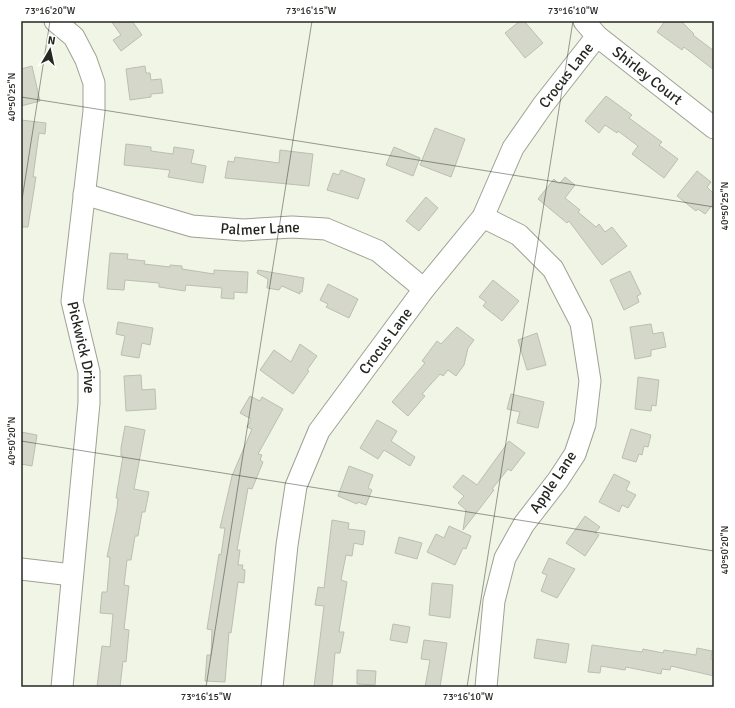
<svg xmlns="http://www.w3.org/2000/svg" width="735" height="708" font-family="Signika,sans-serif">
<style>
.building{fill:#d4d7c9;stroke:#bbbfb1}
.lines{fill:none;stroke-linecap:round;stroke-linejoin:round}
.minor-casing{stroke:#9ea193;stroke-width:23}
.minor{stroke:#fff;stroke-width:21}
.ticks{fill:none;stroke:#252721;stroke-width:1;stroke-opacity:0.45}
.labels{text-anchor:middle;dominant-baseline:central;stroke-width:3.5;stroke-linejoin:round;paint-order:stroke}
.street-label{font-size:15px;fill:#252721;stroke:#fff}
.neatline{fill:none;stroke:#252721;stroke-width:1.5}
.ticks-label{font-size:10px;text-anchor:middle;fill:#252721}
</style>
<rect width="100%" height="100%" fill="#f1f5e6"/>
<path class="building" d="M111,21H132L142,35L121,51L113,40L121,35Z
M520,21H524L543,43L525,58L505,33Z
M665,21H681L694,34L693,35L714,51V70L684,47L682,50L657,32Z
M32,66L40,101L21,106V69Z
M145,66L146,73H150L151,80L161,79L163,93L151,94V97L130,100L126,69Z
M606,96L632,115L629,118L662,142L659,145L678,159L664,178L632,154L638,146L618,131L617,133L605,125L599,133L585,121Z
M21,120L46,123L45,134L39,133L33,177H36L28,227H21Z
M435,128L465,139L451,177L420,165Z
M126,144L151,147V151L173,154L174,147L194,150L191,163L206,166L203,183L168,177L170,170L124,165Z
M394,147L420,158L413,176L386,165Z
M280,150L313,154L309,186L225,178L228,161L234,162L235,157L279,163Z
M341,170L365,179L358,199L327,190L333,173L339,175Z
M697,171L711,182L707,187L714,194V203L705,214L698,209L696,211L677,196Z
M565,177L575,185L565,198L580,210L578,212L596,227L599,224L605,232L612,227L627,246L602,265L569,221L567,223L538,199L554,179L559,184Z
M426,197L438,208L419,231L406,221Z
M110,253L128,254L127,259L145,261L144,264L170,267V265L182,266V269L214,274V270L248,272L247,293L234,292V299L221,298L222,288L186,285L185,291L159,287V283L125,280L124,290L107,289Z
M258,270L304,278L302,292L300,291V294L282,286L279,290L267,288L268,279L257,273Z
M630,271L641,294L637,296L639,302L624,310L610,280Z
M493,280L519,301L502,321L483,306L486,302L479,297Z
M328,284L358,299L349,318L326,307L328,304L320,300Z
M118,322L153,328L150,345L142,343L139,358L121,355L125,336L116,334Z
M651,324L653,334L663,332L666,347L651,350V356L635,359L630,327Z
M457,327L474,340L468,348L464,365L456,376L448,370L443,376L440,374L422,394L425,396L408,416L392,402L425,363L422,361L437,341L441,344Z
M537,333L546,365L527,370L518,340Z
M300,344L317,356L307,370L309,371L293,394L260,370L274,350L291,362Z
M141,375L142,390L155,389L156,409L126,411L124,376Z
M638,377L659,380L656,406L652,405L651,411L635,409Z
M511,394L544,402L538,428L517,423L520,412L507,409Z
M250,396L260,401L262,397L283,409L258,454L262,455L260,460L263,462L252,489L248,488L237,550H240L238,565H243L242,569L245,570L244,583L238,582L231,633L229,632L225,682L205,681L207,655H211L212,630L207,629L219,554L221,555L225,528H220L232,476L252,429L247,427L251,419L240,413Z
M377,420L397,431L391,441L415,457L410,466L384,450L378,459L360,448Z
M125,426L145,430L134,489L149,492L145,512H142L138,536H135L131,560H127L124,585L129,586L124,629L129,630L126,662L123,661L120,687H97L102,646L110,647L113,614L100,613L102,592H107L110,557H107L117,508L118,498H116L123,456H121V448Z
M631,429L651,435L648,447L644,446L642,455L639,454L636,462L622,458Z
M21,432L37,435L32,466L21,464Z
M509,441L525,453L511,471L508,469L492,489L494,490L463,530L466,510L458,503L464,496L453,487L463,475L477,485Z
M349,466L373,475L368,488L372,490L366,505L358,502L357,504L338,496Z
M614,474L630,482L626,490L636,495L628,508L622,505L619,512L599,502Z
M585,516L600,527L595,533L599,535L585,556L566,543Z
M332,520L349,523L348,529L365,531L363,545L354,543L352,556L346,555L341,580L347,582L339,632H344L340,653H335L332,687H314L324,606L315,605L318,587L324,588Z
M449,526L471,536L466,549L463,548L455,565L427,552L436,534L444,538Z
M399,537L422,543L417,559L395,553Z
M549,558L575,569L557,598L541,591L547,575L542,573Z
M432,583L453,585L450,618L429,615Z
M393,624L410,627L407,643L390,640Z
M537,639L569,644L566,663L534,658Z
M424,640L447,643L440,687H425L430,660L421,659Z
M592,645L642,652L643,649L663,653L664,650L696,655L697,648L712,651L711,659L714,660V676L671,666L670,670L662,669L661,674L626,667L625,670L601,666L600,673L588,672Z
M357,670L376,671L375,685L357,684Z"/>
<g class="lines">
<g class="minor-casing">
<g id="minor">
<path id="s1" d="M55,21L74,37L86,60L94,83V111L72,301L89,372V403L62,687"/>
<path id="s2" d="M584,21L597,36L714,128"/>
<path id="s3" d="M84,194L192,226L243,230L292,227L326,229L378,251L424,289"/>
<path d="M483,217L519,235L553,269L581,323L590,381L585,424L575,454L558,480L524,524L505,558L494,601L486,687"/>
<path d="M21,569L72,575"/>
<path id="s4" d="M272,687L287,545L296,486L319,431L424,289L483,217L513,148L543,105L597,36"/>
</g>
</g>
<use href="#minor" class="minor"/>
</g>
<path class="ticks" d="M21,97L714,207M21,206L50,21M21,441L714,551M206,687L312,21M467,687L573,21"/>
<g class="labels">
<g class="street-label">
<text stroke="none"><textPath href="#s4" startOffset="697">Crocus Lane</textPath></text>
<text stroke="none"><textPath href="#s2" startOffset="84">Shirley Court</textPath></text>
<text stroke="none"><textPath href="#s3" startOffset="181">Palmer Lane</textPath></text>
<text stroke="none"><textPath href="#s4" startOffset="374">Crocus Lane</textPath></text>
<text stroke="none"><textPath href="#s1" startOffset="342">Pickwick Drive</textPath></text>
<text transform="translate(553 482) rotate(-56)">Apple Lane</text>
</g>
</g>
<rect width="735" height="708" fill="none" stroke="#ffffff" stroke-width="44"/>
<g transform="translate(50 50) rotate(9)" stroke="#ffffff" stroke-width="3" paint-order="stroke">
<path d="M0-3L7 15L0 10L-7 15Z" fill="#252721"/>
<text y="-6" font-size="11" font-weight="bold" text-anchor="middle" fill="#252721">N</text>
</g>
<rect x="22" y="22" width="691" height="664" class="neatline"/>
<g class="ticks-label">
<text x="50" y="14">73°16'20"W</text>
<text x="311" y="14">73°16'15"W</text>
<text x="573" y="14">73°16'10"W</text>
<text transform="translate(11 97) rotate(-90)" y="4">40°50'25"N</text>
<text transform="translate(724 206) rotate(-90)" y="4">40°50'25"N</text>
<text transform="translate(11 441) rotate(-90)" y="4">40°50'20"N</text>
<text transform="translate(724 550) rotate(-90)" y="4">40°50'20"N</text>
<text x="206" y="700">73°16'15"W</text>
<text x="468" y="700">73°16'10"W</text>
</g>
</svg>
